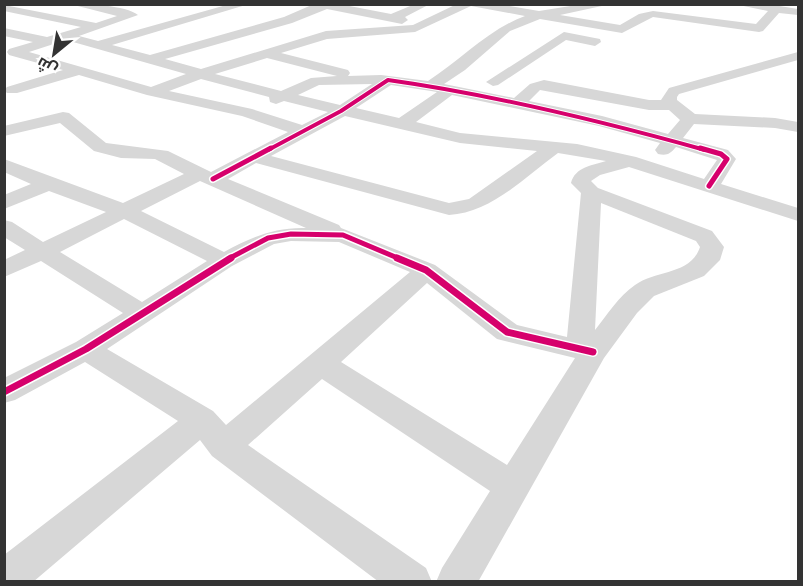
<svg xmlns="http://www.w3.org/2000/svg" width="803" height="586" font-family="Karla,Cairo,sans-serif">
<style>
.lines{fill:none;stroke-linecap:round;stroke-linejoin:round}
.minor{fill:#d7d7d7;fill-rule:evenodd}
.cycleway-far2-casing{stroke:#fff;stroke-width:6}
.cycleway-far1-casing{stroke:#fff;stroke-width:8}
.cycleway-casing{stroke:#fff;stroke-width:10}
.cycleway-far2{stroke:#d6006c;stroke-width:4}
.cycleway-far1{stroke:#d6006c;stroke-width:5}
.cycleway{stroke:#d6006c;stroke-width:7}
</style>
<rect width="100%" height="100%" fill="#fff"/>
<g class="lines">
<path class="minor" d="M70,4C86,4 126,5 138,15L79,36L98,41L230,4H249L112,45L150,55L284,17L314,4H339L391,14L415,4H430L405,17L408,20L402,24L327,9L292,23L165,59L201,69L326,31L413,25L457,4H498L539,11L583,4H611L560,15L620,25L639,14L653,11L756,24L768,11L734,4H767L798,9V15L779,13L763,31L759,32L653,17L622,33L540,19L510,31L465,70L444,84L514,98L530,84L544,80L649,100H661L669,88L798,52V60L679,94L677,97V100L695,114L775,118L798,122V132L775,128L694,124L683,138L728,150L736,159L721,184L798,208V221L629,167L600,175L591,181L598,188L712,231L724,247L720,260L704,276L654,296L637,313L604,358L478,582H436L442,568L490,491L322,379L248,445L426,568L432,582H379L212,456L200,440L33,582H4V555L178,421L85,362L15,400L4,403V378L76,342L123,313L41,261L4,277V260L25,250L4,237V220L12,222L43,242L106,212L49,191L4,209V195L31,184L4,172V159L123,203L184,174L155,159L121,158L94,151L60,123L4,136V126L63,112L69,113L106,143L168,151L211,172L288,132L242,116L147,95L79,75L17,93H7L4,90L7,87L63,70L9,55L7,52L9,49L33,42L4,36V28L47,37L81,27L4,11V5L96,23L117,16ZM471,6L525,16C489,29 461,60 428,81L381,75L348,76L350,73L348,70L281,53L327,39L415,32ZM66,40L186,74L151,87L29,52ZM267,58L337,76L311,78L281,91L215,74ZM201,79L269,97L270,102L276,104L284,101L328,112L302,125L252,109L169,91ZM372,84L340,105L298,95L319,85ZM391,85L431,91L437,92L399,118L356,108ZM540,90L649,110H669L680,120L668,134L602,116L529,101ZM452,95L599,126L660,143L655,150L658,154C667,156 670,154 676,147L717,160L704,179L636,157L577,144L460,133L416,122ZM345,116L460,143L537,151L469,199L449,203L271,156ZM558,153L606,161C593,165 575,167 571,183L581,193L567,337L517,325L435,265L341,228L339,225L228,179L256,163L449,215C491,213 525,177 558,153ZM200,181L306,228C275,227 252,237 224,252L141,211ZM601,203L696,241L700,247C691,275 656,270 635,285C619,296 607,315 595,330ZM124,219L207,261L142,302L60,252ZM291,241L339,242L410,272L226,425L213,411L107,349L232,266L274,244ZM427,283L497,339L575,358L507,465L341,362Z
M564,32L600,39L601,42L595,46L566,40L498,85L493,86L486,82Z"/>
<g class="cycleway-far2-casing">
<path id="cycleway-far2" d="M268,150L341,111L388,80C495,95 601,121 705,150"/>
</g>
<g class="cycleway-far1-casing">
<path id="cycleway-far1" d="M700,148L721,154L727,159L709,186
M213,179L271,148
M228,259L268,238L291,234L343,235L400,259"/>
</g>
<g class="cycleway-casing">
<path id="cycleway" d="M397,258L426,270L507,332L593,352
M4,392L86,349L231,258"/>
</g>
<use href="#cycleway-far2" class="cycleway-far2"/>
<use href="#cycleway-far1" class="cycleway-far1"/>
<use href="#cycleway" class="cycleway"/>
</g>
<rect width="803" height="586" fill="none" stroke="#333333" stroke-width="12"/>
<g transform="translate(54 54) rotate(210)" stroke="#ffffff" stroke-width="4.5" paint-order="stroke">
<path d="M0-4.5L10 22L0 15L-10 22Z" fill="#333333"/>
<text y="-9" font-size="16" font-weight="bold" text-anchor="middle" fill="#333333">ش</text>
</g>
</svg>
